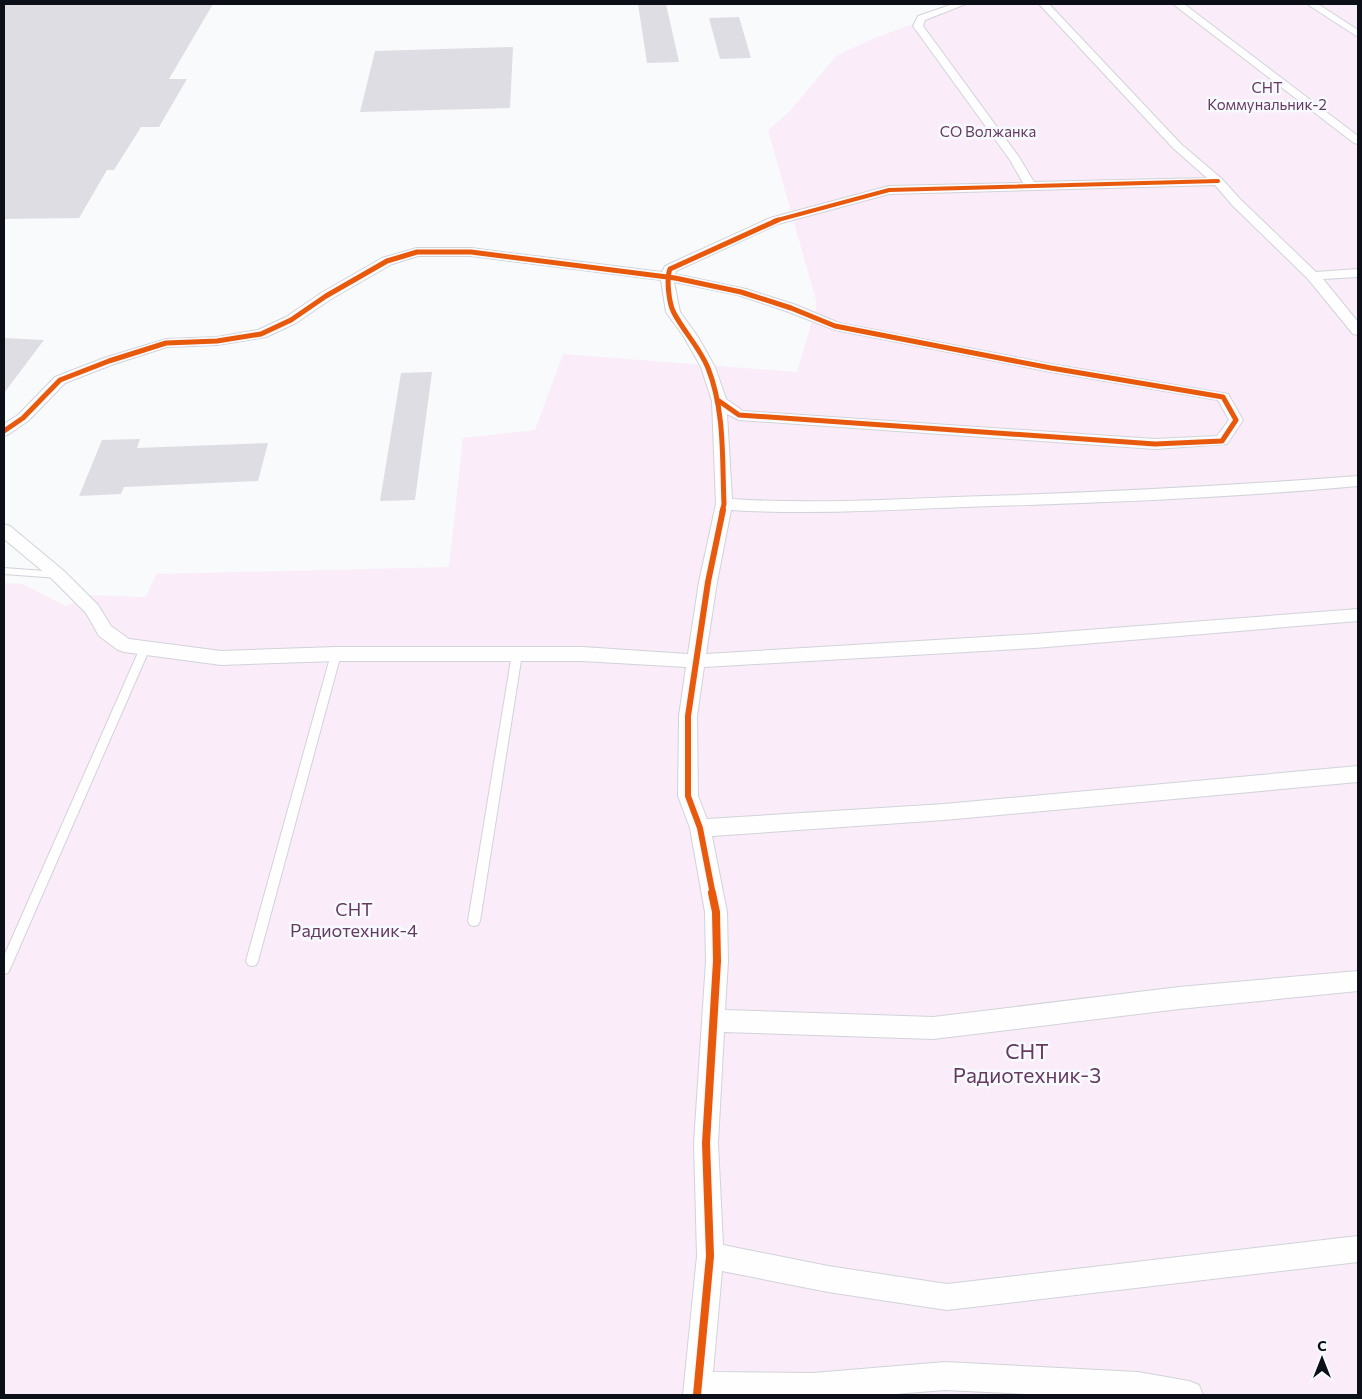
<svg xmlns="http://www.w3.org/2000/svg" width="1362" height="1399" font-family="Commissioner,sans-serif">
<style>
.green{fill:#faedf9}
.building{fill:#dedde3}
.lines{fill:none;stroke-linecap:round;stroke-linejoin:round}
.lane-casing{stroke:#d0d3d8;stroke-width:2}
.street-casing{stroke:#d0d3d8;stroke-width:2}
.lane{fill:#fefeff;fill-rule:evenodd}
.street{fill:#fefeff;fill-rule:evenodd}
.cycleway-far3-casing{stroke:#f6f9fe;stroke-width:5.5}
.cycleway-far2-casing{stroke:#f6f9fe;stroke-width:8}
.cycleway-far1-casing{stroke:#f6f9fe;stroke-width:9}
.cycleway-casing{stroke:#f6f9fe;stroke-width:11}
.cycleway-far3{stroke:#e8590c;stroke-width:4}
.cycleway-far2{stroke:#e8590c;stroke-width:5}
.cycleway-far1{stroke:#e8590c;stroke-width:6}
.cycleway{stroke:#e8590c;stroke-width:8}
.labels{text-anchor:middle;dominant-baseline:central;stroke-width:5;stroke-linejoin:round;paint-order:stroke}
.far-park-label{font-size:15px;fill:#663a60;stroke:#f6f9fe}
.park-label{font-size:18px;fill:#663a60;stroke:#f6f9fe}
.near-park-label{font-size:21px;fill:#663a60;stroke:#f6f9fe}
</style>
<rect width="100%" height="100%" fill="#f8fafc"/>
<path class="green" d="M967,4H1358V1395H4V583L23,584L66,606L91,595L146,597L156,574L449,567L463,438L535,430L563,354L797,372L817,304L768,130L789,112L836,56L872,39Z"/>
<path class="building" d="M4,4H213L169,79H187L159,127H141L114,170H107L79,218L4,219Z
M638,4H666L679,62L647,63Z
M739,17L751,58L720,59L709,18Z
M513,47L510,108L360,112L375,51Z
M4,338L44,340L4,393Z
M432,372L415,500L380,501L401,373Z
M140,439L137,448L268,443L258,481L124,487L121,494L79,496L102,440Z"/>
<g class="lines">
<g class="lane-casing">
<path id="lane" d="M4,568L58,572L63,575L58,578L4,574Z
M145,644L150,648L10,969L8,973L4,974V956L140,648Z
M336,650L341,654L258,961L256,965L252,966L248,965L246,961L331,654Z
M517,650L522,654L480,921L478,925L474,926L470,925L468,921L512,654Z"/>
</g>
<g class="street-casing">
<path id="street" d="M953,4H966L925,20L923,26L1019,157L1034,182L1207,178L1173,148L1039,4H1049L1181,144L1222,179L1240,199L1316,272L1358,269V277L1323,279L1358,322V335L1353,334L1308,279L1232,205L1215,185L889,194L778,224L676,271L675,274L746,289L796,305L839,323L1051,364L1228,394L1243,420L1227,444L1155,449L739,420L727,414L732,499C806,504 880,500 954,497C1089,493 1224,486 1358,476V486C1228,498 1096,503 965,507C887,510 809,515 731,510L717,582L706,654L1035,634L1358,609V621L1035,648L704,667L697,716L698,796L707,819L944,804L1358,766V782L944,820L712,836L727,912L728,961L725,1010L933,1017L1179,987L1358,971V991L1179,1009L933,1039L724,1032L718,1143L723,1245L828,1266L947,1284L1358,1236V1262L947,1310L828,1292L722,1271L713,1372L813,1373L945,1362L1138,1372L1189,1381L1199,1385L1203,1395H1047L945,1390L882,1395H683L697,1256L694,1143L706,961L705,912L690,828L678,796L679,716L686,667L582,661H336L221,665L124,652L118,650L99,636L86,613L52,579L4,539V524L10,526L64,571L98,605L111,626L129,639L221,651L336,647H582L688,654L699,582L716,504L712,401L701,367L684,337L666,312L661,280L471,256H418L392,264L331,299L296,323L266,337L217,345L167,347L114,364L65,383L28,421L9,434L4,436V424L18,415L55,377L104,358L166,339L217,337L258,330L286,317L321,293L382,258L417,248H471L662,272L665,266L770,218L889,186L1023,183L1010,160L913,26L918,16ZM674,282L738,295L786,311L835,330L1051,372L1218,400L1229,420L1217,436L1155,439L743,411L726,399L715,367L698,337L680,312Z
M1173,4H1184L1358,136V144L1354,143Z
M1307,4H1318L1358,30V37Z"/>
</g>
<use href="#lane" class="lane"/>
<use href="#street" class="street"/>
<g class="cycleway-far3-casing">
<path id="cycleway-far3" d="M774,221L889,190L1218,181"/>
</g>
<g class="cycleway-far2-casing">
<path id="cycleway-far2" d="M4,431L23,418L60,380L109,361L166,343L217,341L261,334L291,320L326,296L387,261L417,252H471L675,278L741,292L791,308L835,326L1051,368L1223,397L1236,420L1222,441L1155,444L739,415L719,401
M722,512L724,504C722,459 725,411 708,368C700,348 684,332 674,313C669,304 666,279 670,269L778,220"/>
</g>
<g class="cycleway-far1-casing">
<path id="cycleway-far1" d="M713,895L700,828L688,796V716L708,582L723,510"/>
</g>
<g class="cycleway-casing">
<path id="cycleway" d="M697,1395L710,1256L706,1143L717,961L716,912L712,893"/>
</g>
<use href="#cycleway-far3" class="cycleway-far3"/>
<use href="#cycleway-far2" class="cycleway-far2"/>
<use href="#cycleway-far1" class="cycleway-far1"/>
<use href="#cycleway" class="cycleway"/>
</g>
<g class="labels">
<g class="far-park-label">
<text x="1267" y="87">СНТ<tspan x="1267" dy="17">Коммунальник-2</tspan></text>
<text x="988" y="131">СО Волжанка</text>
</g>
<g class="park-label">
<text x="354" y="909">СНТ<tspan x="354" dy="21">Радиотехник-4</tspan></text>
</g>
<g class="near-park-label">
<text x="1027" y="1050">СНТ<tspan x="1027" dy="24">Радиотехник-3</tspan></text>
</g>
</g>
<rect width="1362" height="1399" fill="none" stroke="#0c0f17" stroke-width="10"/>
<g transform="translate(1322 1359)" stroke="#f6f9fe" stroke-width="4" paint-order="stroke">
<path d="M0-4L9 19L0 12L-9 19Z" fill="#0c0f17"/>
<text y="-8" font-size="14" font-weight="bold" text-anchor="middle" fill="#0c0f17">С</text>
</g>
</svg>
